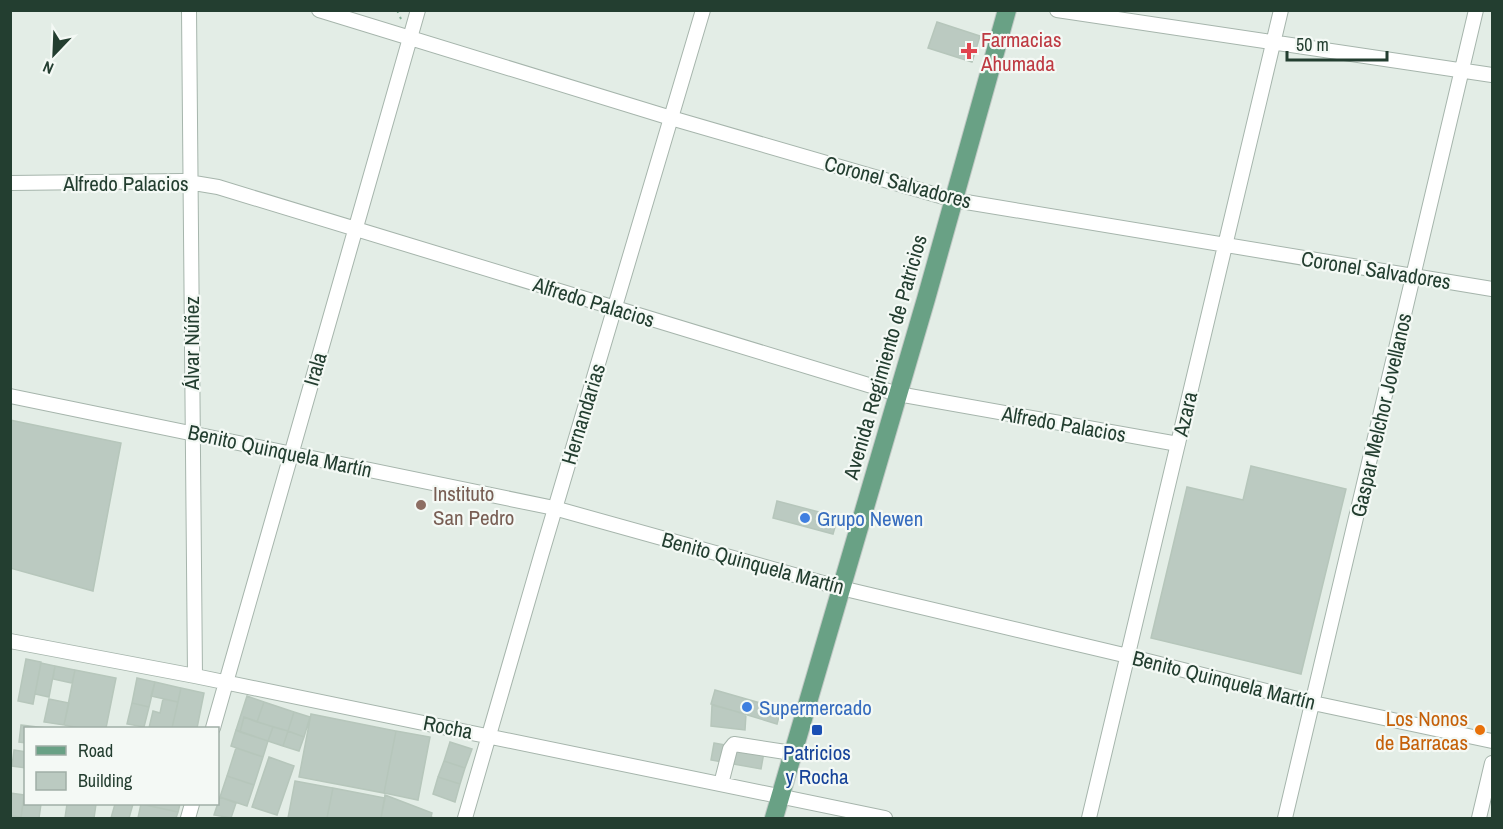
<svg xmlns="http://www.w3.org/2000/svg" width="1503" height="829" font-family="'Archivo Narrow',sans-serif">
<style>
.building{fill:#bbcac1;stroke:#b6c6bb;stroke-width:1.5}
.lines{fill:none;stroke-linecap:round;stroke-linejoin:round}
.minor-casing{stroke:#a6b5ac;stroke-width:16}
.major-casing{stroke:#c1c9c5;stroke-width:20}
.path{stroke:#84b098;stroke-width:2;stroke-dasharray:3 4.5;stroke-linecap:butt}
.minor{stroke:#fff;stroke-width:14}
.major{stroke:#69a185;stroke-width:18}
.health-dot{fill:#e0444e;stroke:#f4f9f5;stroke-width:2}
.education-dot{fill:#8d6e63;stroke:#f4f9f5;stroke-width:2}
.shop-dot{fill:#3f7fe0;stroke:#f4f9f5;stroke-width:2}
.transit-dot{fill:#1a4fb4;stroke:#f4f9f5;stroke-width:2}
.food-dot{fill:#e8710a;stroke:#f4f9f5;stroke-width:2}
.labels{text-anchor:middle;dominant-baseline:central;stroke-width:4.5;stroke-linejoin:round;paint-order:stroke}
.health-label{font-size:21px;fill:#be3a42;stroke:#f4f9f5;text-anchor:start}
.street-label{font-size:21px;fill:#233e30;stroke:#f4f9f5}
.education-label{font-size:21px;fill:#785e54;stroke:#f4f9f5;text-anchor:start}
.shop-label{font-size:21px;fill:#366cbe;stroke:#f4f9f5;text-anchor:start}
.food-label{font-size:21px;fill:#c56008;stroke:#f4f9f5;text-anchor:end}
.transit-label{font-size:21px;fill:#164399;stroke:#f4f9f5}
</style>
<rect width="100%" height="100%" fill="#e3ede6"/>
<path class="building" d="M937,22L980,36L972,62L928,48Z
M10,420L121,443L93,591L10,568Z
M1251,466L1346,489L1301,674L1151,638L1187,487L1243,500Z
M777,501L838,517L833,534L773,518Z
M26,659L41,662L33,704L18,701Z
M41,663L55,666L49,697L35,694Z
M55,666L75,670L72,683L53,679Z
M75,670L116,678L106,728H79L64,725Z
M137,678L155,682L149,707L132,703Z
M155,682L181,688L178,702L151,696Z
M181,688L204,693L197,728H172Z
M715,690L781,709L777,724L711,704Z
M247,696L264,702L257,722L244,717L240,732L236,730Z
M49,699L69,703L64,725L44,722Z
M163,699L178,702L172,728H149L153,711L160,713Z
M264,702L294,712L288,731L257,722Z
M132,703L149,707L144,727L127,724Z
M712,705L746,714L745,730L711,726Z
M294,712L310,717L304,737L288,731Z
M311,714L396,731L384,793L299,777Z
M244,717L273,727L268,741L240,732Z
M21,725L46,728H26V743L19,742Z
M273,727L288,731L283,746L268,741Z
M236,730L268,741L263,757L231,746Z
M288,731L304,737L299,751L283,746Z
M396,731L430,737L418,800L384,793Z
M450,742L472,749L465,768L444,761Z
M714,743L764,752L761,769L711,760Z
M236,748L263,757L254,785L227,776Z
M14,750L26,752V768L12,766Z
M269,757L294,766L277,815L252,807Z
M444,761L465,768L460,784L438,777Z
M227,776L254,785L247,806L220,797Z
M438,777L460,784L455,802L433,794Z
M295,781L333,788L327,818H288Z
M333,788L385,798L381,818H327Z
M25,789L26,804H41L39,818H21Z
M10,793L24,795L21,817L10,816Z
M385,795L432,813L431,817L434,818H381Z
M220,797L236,803L231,818L214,815Z
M67,804H96L94,818H65Z
M115,804H133L129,818H111Z
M141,804H180L178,812Z
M141,804L178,812L176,818H138Z"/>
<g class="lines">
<g class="minor-casing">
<path id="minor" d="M189,10L195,676
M319,10L671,118L954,200L1492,289
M1057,10L1492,75
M10,183L182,181L218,187L898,394L1178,444
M10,396L554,508L841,588L1128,656L1313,703L1492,741
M10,641L195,676L885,818
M213,728L418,10
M721,784L730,749L734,744L792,753
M188,818L192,804
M465,818C542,548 623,280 703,10
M1089,818L1281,10
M1285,818L1476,10
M1479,818L1492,763"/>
</g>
<g class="major-casing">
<path id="major" d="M774,818L926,299L1007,10"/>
</g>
<path class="path" d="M397,10L401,19"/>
<use href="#minor" class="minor"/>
<use href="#major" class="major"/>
</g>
<path class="health-dot" d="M966 42h6v6h6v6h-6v6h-6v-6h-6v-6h6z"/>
<circle class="education-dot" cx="421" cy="505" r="6"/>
<g class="shop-dot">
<circle cx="805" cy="518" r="6"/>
<circle cx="747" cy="707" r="6"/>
</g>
<rect class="transit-dot" x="811" y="724" width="12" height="12" rx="3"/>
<circle class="food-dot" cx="1480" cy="730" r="6"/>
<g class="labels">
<g class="health-label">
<text x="981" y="39">Farmacias<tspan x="981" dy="24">Ahumada</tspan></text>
</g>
<g class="street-label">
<text transform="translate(898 182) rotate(15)">Coronel Salvadores</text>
<text x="126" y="183">Alfredo Palacios</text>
<text transform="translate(1376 270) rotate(9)">Coronel Salvadores</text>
<text transform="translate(594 302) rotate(17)">Alfredo Palacios</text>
<text transform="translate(191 343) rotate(-90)">Álvar Núñez</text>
<text transform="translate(885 357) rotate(-74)">Avenida Regimiento de Patricios</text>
<text transform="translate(315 369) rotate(-74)">Irala</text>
<text transform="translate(583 414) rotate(-73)">Hernandarias</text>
<text transform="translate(1185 414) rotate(-77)">Azara</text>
<text transform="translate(1381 415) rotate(-77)">Gaspar Melchor Jovellanos</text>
<text transform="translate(1064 424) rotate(10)">Alfredo Palacios</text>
<text transform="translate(280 451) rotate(12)">Benito Quinquela Martín</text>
<text transform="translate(753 563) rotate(15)">Benito Quinquela Martín</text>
<text transform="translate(1224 680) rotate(14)">Benito Quinquela Martín</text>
<text transform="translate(448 727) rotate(11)">Rocha</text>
</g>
<g class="education-label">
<text x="433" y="493">Instituto<tspan x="433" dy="24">San Pedro</tspan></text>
</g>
<g class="shop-label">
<text x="817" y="518">Grupo Newen</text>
<text x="759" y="707">Supermercado</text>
</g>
<g class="food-label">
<text x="1468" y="718">Los Nonos<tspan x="1468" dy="24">de Barracas</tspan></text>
</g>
<g class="transit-label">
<text x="817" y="752">Patricios<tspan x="817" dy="24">y Rocha</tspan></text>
</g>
</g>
<rect width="1503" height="829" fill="none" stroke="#233e30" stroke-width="24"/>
<rect x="24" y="727" width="195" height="78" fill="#f4f9f5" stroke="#a0aea6" stroke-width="1.5"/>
<rect x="36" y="746" width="30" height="9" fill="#69a185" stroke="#a0aea6" stroke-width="1.5"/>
<text x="78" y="757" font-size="18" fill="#233e30">Road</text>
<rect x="36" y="772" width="30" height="18" fill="#bbcac1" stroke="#a0aea6" stroke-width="1.5"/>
<text x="78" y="787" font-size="18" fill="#233e30">Building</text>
<g transform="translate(54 54) rotate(203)" stroke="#f4f9f5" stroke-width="4.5" paint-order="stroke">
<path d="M0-4.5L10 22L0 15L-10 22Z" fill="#233e30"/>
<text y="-9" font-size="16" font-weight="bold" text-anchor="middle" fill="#233e30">N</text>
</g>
<path d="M1287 51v9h100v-9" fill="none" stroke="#233e30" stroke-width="3"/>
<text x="1296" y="51" font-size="18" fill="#233e30" stroke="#f4f9f5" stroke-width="4.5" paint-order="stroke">50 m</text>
</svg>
